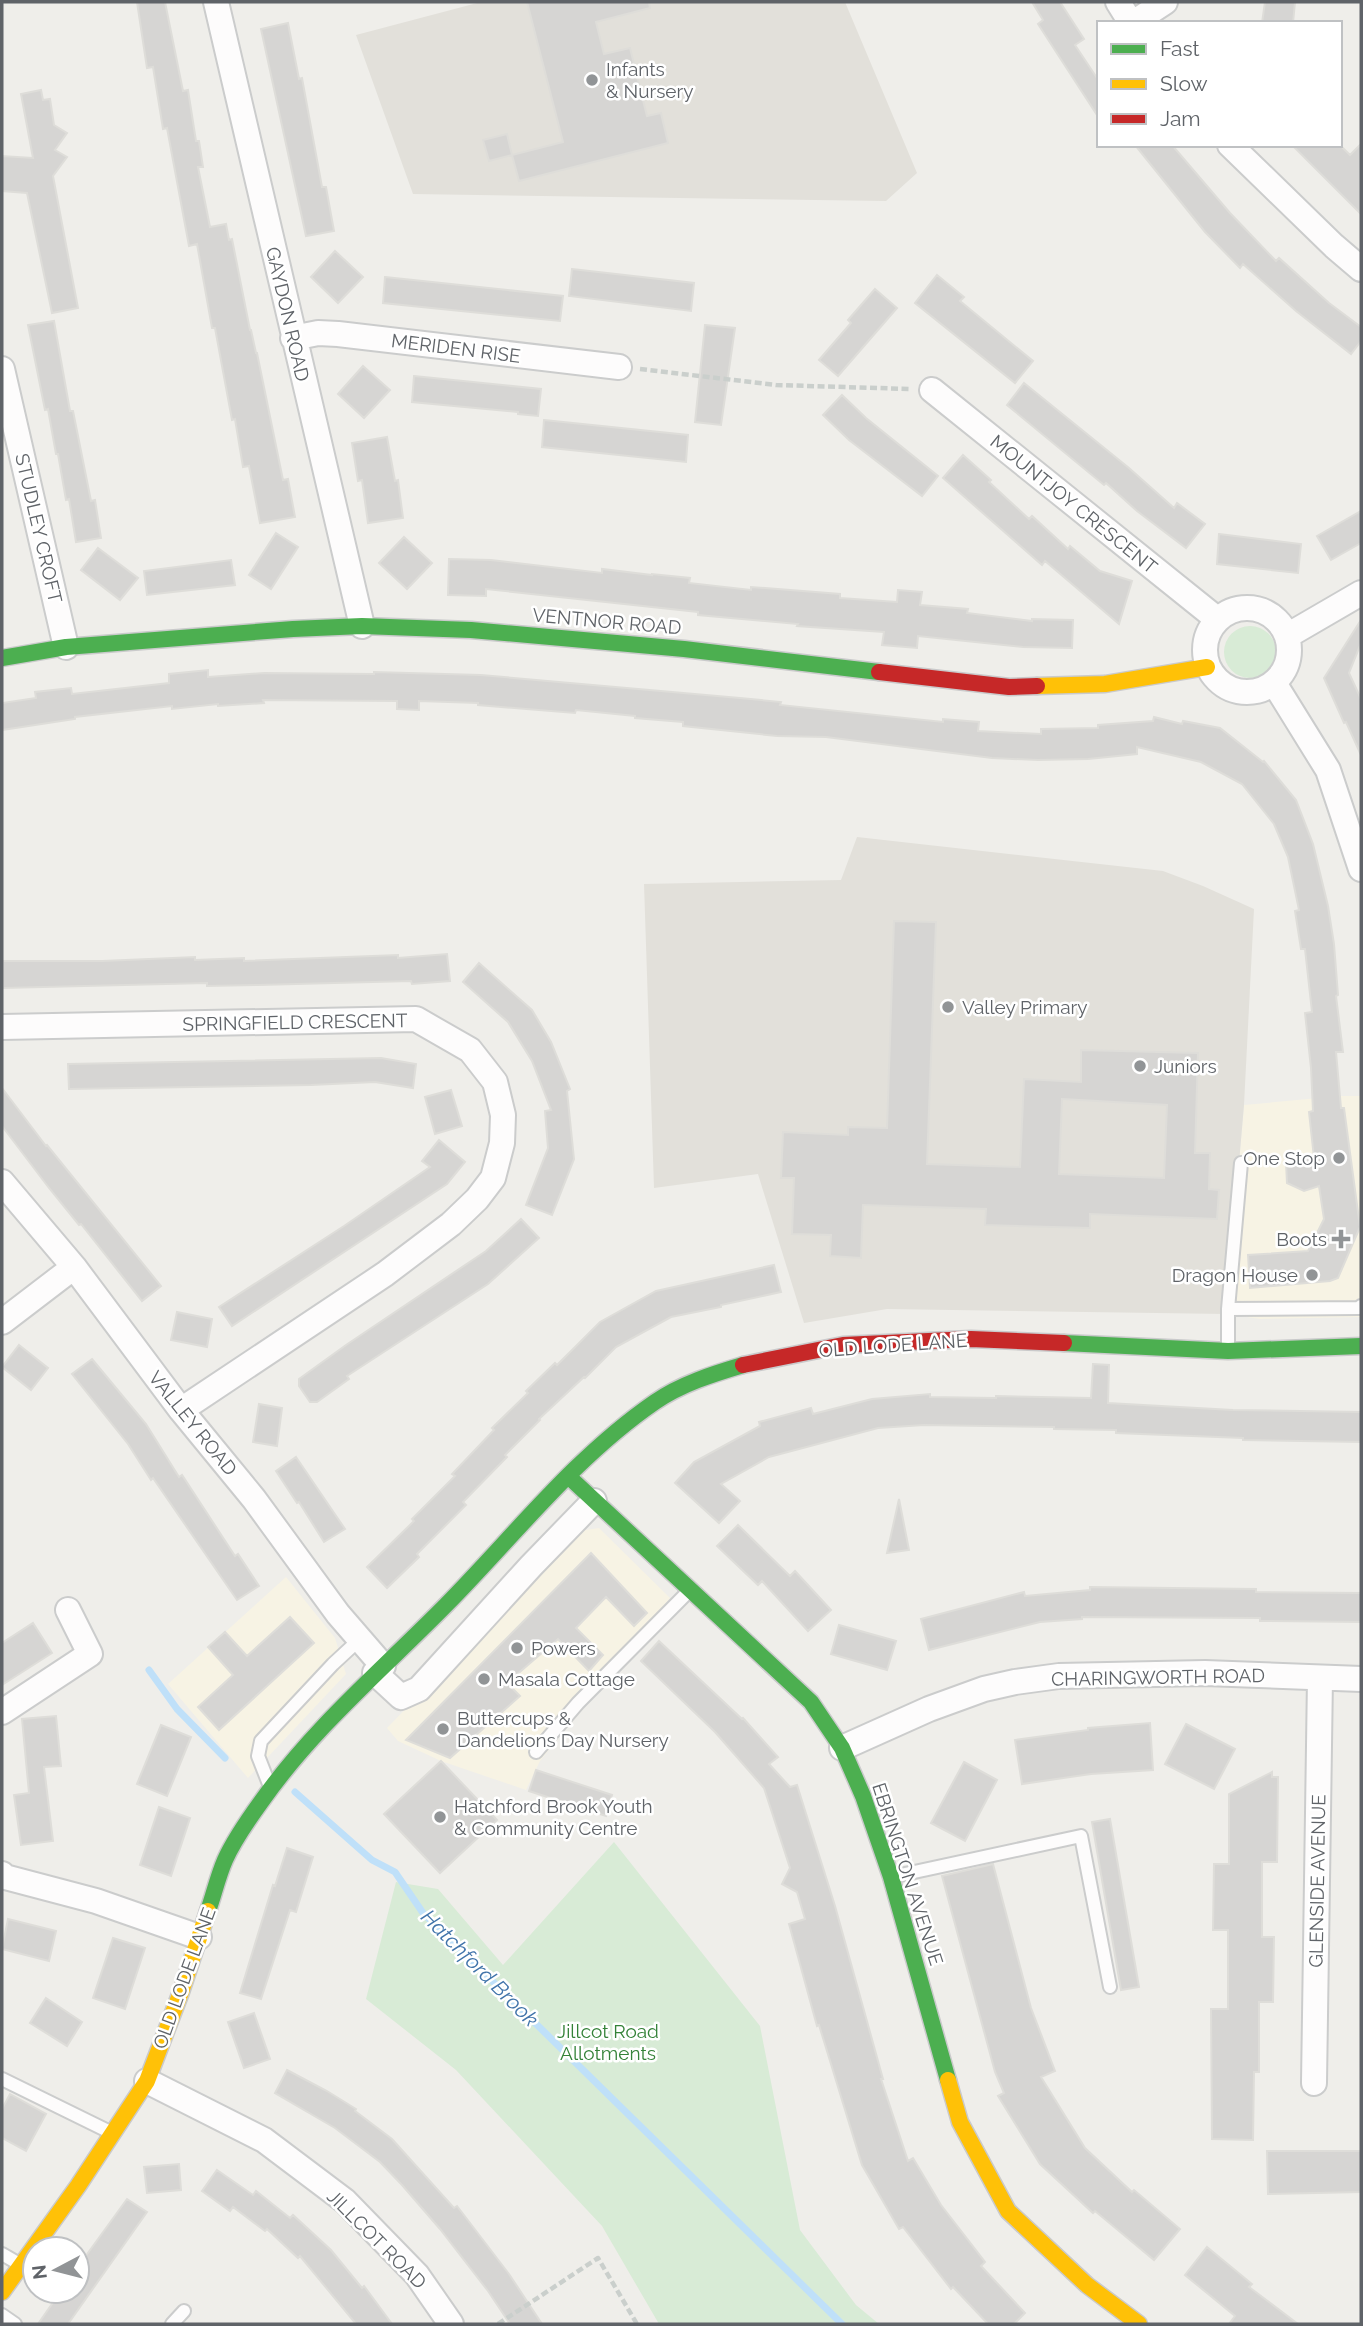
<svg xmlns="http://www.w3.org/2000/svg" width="1363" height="2326" font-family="Raleway,sans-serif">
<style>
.commercial{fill:#f7f3e4}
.education{fill:#e2e0da}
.green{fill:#d8ebd6}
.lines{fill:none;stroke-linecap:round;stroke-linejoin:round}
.stream{stroke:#bfe0f9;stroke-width:7}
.building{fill:#d6d5d3;stroke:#deddd9;stroke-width:2;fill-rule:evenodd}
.lane-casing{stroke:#cbcccc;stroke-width:16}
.street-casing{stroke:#cbcccc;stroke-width:28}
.fast-casing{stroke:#cacacb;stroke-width:19}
.slow-casing{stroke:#cacacb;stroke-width:19}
.jam-casing{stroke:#cacacb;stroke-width:19}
.path{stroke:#cacfcc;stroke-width:4.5;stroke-dasharray:7 3.5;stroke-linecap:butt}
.lane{stroke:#fdfcfc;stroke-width:12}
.street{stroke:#fdfcfc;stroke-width:24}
.fast{stroke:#4caf50;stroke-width:16}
.slow{stroke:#ffc107;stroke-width:16}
.jam{stroke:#c62828;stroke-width:16}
.poi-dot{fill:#919496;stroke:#fff;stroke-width:2.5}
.labels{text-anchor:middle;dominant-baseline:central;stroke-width:5;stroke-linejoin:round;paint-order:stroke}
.poi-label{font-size:19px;fill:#5f6368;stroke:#fff;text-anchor:start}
.street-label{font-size:19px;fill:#5f6368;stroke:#fff}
.park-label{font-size:19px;fill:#348238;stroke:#fff}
.water-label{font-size:21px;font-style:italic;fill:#4174aa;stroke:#fff}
</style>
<rect width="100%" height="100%" fill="#efeeea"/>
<path class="commercial" d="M1340,1096H1361V1317L1260,1319L1226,1314L1244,1105Z
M599,1528L670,1598L540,1761L526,1790L441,1761L398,1741L387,1728L579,1531Z
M286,1577L335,1638L346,1674L248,1778L168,1684Z"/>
<path class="education" d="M481,2H845L917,173L886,201L413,194L356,35Z
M857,837L1163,871L1203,886L1254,909L1244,1105L1226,1314L887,1309L804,1323L758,1174L654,1188L644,884L841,880Z"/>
<path class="green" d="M1224 652a26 26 0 1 1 52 0a26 26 0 1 1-52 0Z
M614,1842L760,2026L800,2230L856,2305L879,2324H659L602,2226L456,2070L366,1999L396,1882L438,1889L503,1965Z"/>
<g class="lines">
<path class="stream" d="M149,1670L177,1709L225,1758
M295,1792L372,1860L395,1872L423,1913L842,2324"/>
</g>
<path class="building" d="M137,2H165L183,91L188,90L196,141H199L203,167H198L210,227L226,224L229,240L232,239L250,330H251L256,353H257L283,480L288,479L295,517L260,523L249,466L243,467L235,419L232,420L215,328H212L197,244L189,246L167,128L163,129L153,67L147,68Z
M527,2H649L650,8L596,22L604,54L630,48L647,116L661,113L668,143L519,181L512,155L563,142Z
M1032,2H1060L1084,39L1075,45L1099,81V118L1038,24L1043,20Z
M1265,2H1295L1293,23H1262Z
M288,23L299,79L302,78L322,187H326L334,231L306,236L261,29Z
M41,90L43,100L50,99L54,125L67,133L55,150L67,157L53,176L78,308L52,313L27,193L2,191V156L33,158L21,94Z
M507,134L512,155L489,161L483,140Z
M1361,144V214L1292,145H1340L1350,155Z
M1135,145H1172L1230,213L1276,261L1279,258L1329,303L1361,327V341L1351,354L1296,311L1243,264L1240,268L1205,232Z
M335,251L363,277L338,303L311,277Z
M572,269L694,283L691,311L569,296Z
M937,275L964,297L960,301L1033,361L1015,383L915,303Z
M385,277L563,296L560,321L383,303Z
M875,289L897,308L838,376L819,360L851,323L848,320Z
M54,321L70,411H73L91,501L95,500L101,538L76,542L69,499L66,500L58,454H56L48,409L45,410L28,325Z
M705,325L735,328L721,425L695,422Z
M363,366L390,390L364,418L338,394Z
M414,376L541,389L538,416L518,414V412L412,402Z
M1024,383L1129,468L1174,508L1177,503L1205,524L1186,548L1137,511L1106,483L1104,485L1007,405Z
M842,395L866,418L938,476L922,496L849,440L823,415Z
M544,420L688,435L686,462L542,447Z
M387,437L395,481L398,480L403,518L368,523L362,480L358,481L352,443Z
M963,455L991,480L989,482L1029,519L1032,516L1068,549L1070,546L1100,571L1132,581L1119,624L1045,561L1042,565L943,478Z
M1361,511V543L1331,560L1317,536Z
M276,533L298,547L271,589L249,575Z
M1219,534L1301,544L1298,573L1217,564Z
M404,537L432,563L407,589L379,563Z
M98,548L138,578L120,600L81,570Z
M449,559L491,560L602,573V569L652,575V574L690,578L689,583L751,590V587L840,594V598L897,602L898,590L922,592L920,605L968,609L967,613L1032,621V619L1073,620L1072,648L1023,647L918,636L917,648L882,645L884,632L797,626L798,624L698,615V612L486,589V596L448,595Z
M231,560L235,585L147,595L144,571Z
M1361,620V643L1349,673L1361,699V755L1346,722L1344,723L1324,678Z
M208,670V677L264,673L374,674V672L481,675L740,698L781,702L780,705L943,722V719L979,722L978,731L1041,734V729L1098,728V725L1153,721L1154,717L1182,724L1183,721L1220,728L1263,762L1264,761L1296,800L1313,844L1328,906L1334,944L1338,995L1336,996L1343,1052H1336L1341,1108H1344L1360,1227L1338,1278L1330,1281L1250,1288L1248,1255L1308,1251L1324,1219L1319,1186L1304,1191L1287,1183L1286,1162L1314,1158L1309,1112L1313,1111L1311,1068L1305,1013L1312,1012L1305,949H1301L1295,911L1299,910L1288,857L1274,824L1242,784L1201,762L1137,747V754L1088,759L1038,760L992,758L826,737L777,736L683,726V722L635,718V716L576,710L575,713L478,705V703L419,701V710L397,709V701L263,700L264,703L218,706V704L172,709V706L75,717V719L2,730V703L36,698L35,692L71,688L72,694L169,683V674Z
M894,921L936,922L927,1164L1020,1167L1024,1079L1081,1082V1050L1198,1053L1195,1153H1210L1209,1189L1219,1190L1217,1219L1090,1214V1228L985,1225L986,1209L863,1205L861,1258L830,1256L831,1235L792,1234L794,1178H781L783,1132L848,1135V1127L887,1128ZM1062,1099L1167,1105L1164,1178L1059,1174Z
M447,954L450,981L412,984L411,981L258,985L207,986V983L3,988V961H102L195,957V960L244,958V961L398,955V958Z
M479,963L532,1010L551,1042L570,1089L567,1091L574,1159L552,1215L526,1205L548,1148L545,1111L551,1110L532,1061L508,1022L463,982Z
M381,1058L416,1064L413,1088L375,1082L311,1085L69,1089L68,1064Z
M2,1088L46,1146L47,1145L161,1286L142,1301L81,1224L79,1225L49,1188L2,1126Z
M451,1090L462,1126L435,1134L425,1097Z
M439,1140L465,1162L447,1184L232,1326L219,1307L344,1226L430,1167L422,1161Z
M521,1219L539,1238L488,1284L347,1376L349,1379L317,1402H310L299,1386V1379L346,1345L486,1251Z
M774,1265L781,1292L721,1305V1307L671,1317L616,1347L585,1378L584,1377L539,1419L540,1420L505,1455L507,1457L463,1502L466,1505L417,1554L419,1557L387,1588L367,1567L414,1521L412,1519L455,1476L452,1474L494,1430L492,1428L528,1393L526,1391L555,1363L557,1365L600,1322L656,1291Z
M177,1312L212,1319L207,1347L171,1340Z
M19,1345L48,1368L31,1390L2,1367Z
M92,1359L146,1424L179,1477L182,1475L235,1556L238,1554L259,1586L237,1600L153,1478L151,1480L128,1444L72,1374Z
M1093,1364L1109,1365L1108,1403L1233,1410L1361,1412V1442L1243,1440V1438L1116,1433V1430L1054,1429V1427L924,1425L878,1428L769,1457L721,1484L740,1501L719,1523L675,1483L694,1462L760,1426L759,1422L811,1408L813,1414L872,1399L930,1394V1397L996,1398V1396L1091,1398Z
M259,1404L282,1408L277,1446L253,1442Z
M296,1457L345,1529L324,1542L299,1502L297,1503L276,1471Z
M899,1499L909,1550L887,1553Z
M738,1525L790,1576L795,1571L831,1610L808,1631L762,1581L758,1585L717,1546Z
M591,1553L647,1613L634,1626L606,1597L576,1628L603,1655L589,1671L558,1639L507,1683L520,1696L450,1758L406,1740Z
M1090,1587L1256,1589V1592L1361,1593V1622L1260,1621V1618L1082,1617V1619L1040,1622L929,1650L921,1619L1024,1592L1025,1596L1090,1590Z
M290,1617L314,1643L219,1730L198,1707L233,1675L208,1647L225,1632L247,1656Z
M33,1623L52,1653L2,1685V1643Z
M839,1625L896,1641L887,1670L831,1654Z
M659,1641L742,1719L743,1718L778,1757L769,1764L790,1787L797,1785L835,1906L883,2079H881L908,2161L913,2158L941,2205L985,2262L981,2266L1025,2313L1014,2324H988L953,2287L951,2289L903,2227L899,2229L862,2165L819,2025L817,2026L789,1924L805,1919L797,1892L782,1884L790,1868L764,1788L715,1732L641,1661Z
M56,1716L61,1766L44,1767L53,1841L21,1845L14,1795L29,1793L22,1719Z
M1150,1723L1153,1770L1091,1774L1022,1784L1015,1740L1088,1730V1728Z
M1186,1724L1235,1749L1214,1789L1165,1764Z
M161,1725L191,1737L167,1796L137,1784Z
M441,1761L497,1820L440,1873L384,1814Z
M964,1762L997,1780L965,1841L931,1823Z
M536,1770L612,1795L606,1816L529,1791Z
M1272,1772V1777H1278L1277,1862H1262V1937H1274L1273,2002H1259V2072H1254L1253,2140L1212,2139L1211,2009H1228V1930H1213L1214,1864H1229V1794Z
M159,1807L190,1818L171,1876L140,1865Z
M1110,1819L1139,1987L1121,1990L1092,1822Z
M287,1848L313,1857L296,1912L290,1910L261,1999L240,1993L273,1885L275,1886Z
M993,1864L1031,2008L1055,2071L1041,2077L1085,2148L1132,2192L1134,2190L1180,2229L1154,2260L1095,2211L1093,2213L1040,2164L998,2096L1004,2093L995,2072L942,1876Z
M8,1919L56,1931L49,1961L2,1949Z
M113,1938L145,1948L125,2009L93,1998Z
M46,1998L82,2022L67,2046L30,2023Z
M254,2013L270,2059L244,2068L228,2022Z
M287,2070L327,2091L356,2109L355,2111L392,2139L454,2208L457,2206L509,2274L542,2324H510L488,2291L440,2229L402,2185L380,2162L335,2128L275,2093Z
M10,2094L46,2114L26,2151L2,2138V2109Z
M1267,2151H1361V2192L1268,2194Z
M179,2164L181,2190L147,2193L144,2167Z
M217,2170L253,2195L256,2191L290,2218L293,2215L331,2250L362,2288L364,2286L392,2324H356L300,2256L298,2258L267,2229L265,2231L233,2207L230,2211L202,2191Z
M127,2199L147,2212L68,2324H38L61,2291H77V2268Z
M1207,2247L1252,2284L1249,2287L1298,2324H1229L1235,2316L1185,2275Z"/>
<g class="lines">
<g class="lane-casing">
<path id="lane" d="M1228,1309L1241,1163
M1228,1351V1309L1359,1308L1361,1306
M536,1752L578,1703L690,1590
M269,1784L258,1756L261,1741L333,1664L360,1639
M891,1877L1081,1836L1110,1987
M2,2079L112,2133
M2,2254L21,2265
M2,2315L15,2324
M172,2324L184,2311"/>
</g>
<g class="street-casing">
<path id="street" d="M216,2L362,626
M1118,2L1131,23
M1133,23L1165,2
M1230,145L1334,246L1361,269
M293,338L318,333L338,334L619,367
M2,369L66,647
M932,390L1217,619
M1205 650a42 42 0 1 1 84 0a42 42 0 1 1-84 0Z
M1287,636L1361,593
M1274,683L1328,770L1361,869
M2,1027L416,1019L470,1050L495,1082L503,1115L502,1143L493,1178L477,1199L451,1224L385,1274L181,1410
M2,1182L74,1267L181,1410L254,1499L338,1614L383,1666
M2,1322L74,1267
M375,1673L401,1697L419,1689L531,1566L594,1501
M2,1712L90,1654L68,1610
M842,1748L929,1709L984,1689L1015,1682L1059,1676L1205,1673L1361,1679
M2,1874L5,1877L96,1901L199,1937
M147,2081L264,2140L345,2201L417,2275L451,2324
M1314,2083L1320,1678"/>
</g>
<g class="fast-casing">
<path id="fast" d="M2,658L66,647L293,629L362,626L471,630L684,649L879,672
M1064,1343L1228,1351L1361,1346
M568,1476L811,1702L842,1748L863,1796L891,1877L948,2080
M208,1911C214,1894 218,1876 225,1860C234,1840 248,1820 261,1802C313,1728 383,1669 446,1605C514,1536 575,1457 655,1402C681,1384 713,1374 743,1365"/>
</g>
<g class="slow-casing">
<path id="slow" d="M1037,686L1105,684L1207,667
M948,2080L960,2122L1008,2211L1087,2285L1139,2324
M2,2292L78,2186L147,2081L181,1992L208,1911"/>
</g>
<g class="jam-casing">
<path id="jam" d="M879,672L1009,687L1037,686
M743,1365L843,1345L971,1339L1064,1343"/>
</g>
<path class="path" d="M640,369L776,385L910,389
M498,2324L598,2258L637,2324"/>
<use href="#lane" class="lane"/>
<use href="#street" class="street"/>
<use href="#fast" class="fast"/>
<use href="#slow" class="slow"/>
<use href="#jam" class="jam"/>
</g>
<g class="poi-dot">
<circle cx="592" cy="80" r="7"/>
<circle cx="948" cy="1007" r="7"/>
<circle cx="1140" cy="1066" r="7"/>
<circle cx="1339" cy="1158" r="7"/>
<path d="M1337.5 1228.5h7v7h7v7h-7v7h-7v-7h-7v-7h7z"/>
<circle cx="1312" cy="1275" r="7"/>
<circle cx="517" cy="1648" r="7"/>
<circle cx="484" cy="1679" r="7"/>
<circle cx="443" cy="1729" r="7"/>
<circle cx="440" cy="1817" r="7"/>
</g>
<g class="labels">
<g class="poi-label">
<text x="606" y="69">Infants<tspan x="606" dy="22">&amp; Nursery</tspan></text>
<text x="962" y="1007">Valley Primary</text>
<text x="1154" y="1066">Juniors</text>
<text x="1325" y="1158" text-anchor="end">One Stop</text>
<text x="1327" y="1239" text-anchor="end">Boots</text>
<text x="1298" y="1275" text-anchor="end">Dragon House</text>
<text x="531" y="1648">Powers</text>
<text x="498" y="1679">Masala Cottage</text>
<text x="457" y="1718">Buttercups &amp;<tspan x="457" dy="22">Dandelions Day Nursery</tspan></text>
<text x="454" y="1806">Hatchford Brook Youth<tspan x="454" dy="22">&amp; Community Centre</tspan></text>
</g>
<g class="street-label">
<text transform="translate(288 314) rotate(77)">GAYDON ROAD</text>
<text transform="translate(456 348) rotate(7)">MERIDEN RISE</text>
<text transform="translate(1074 504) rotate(39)">MOUNTJOY CRESCENT</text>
<text transform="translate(39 528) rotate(77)">STUDLEY CROFT</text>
<text transform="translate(607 621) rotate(5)">VENTNOR ROAD</text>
<text transform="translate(295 1022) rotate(-1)">SPRINGFIELD CRESCENT</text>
<text transform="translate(893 1345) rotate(-4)">OLD LODE LANE</text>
<text transform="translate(193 1423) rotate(51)">VALLEY ROAD</text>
<text transform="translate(1158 1677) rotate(-1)">CHARINGWORTH ROAD</text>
<text transform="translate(908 1874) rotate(72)">EBRINGTON AVENUE</text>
<text transform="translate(1317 1881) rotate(-89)">GLENSIDE AVENUE</text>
<text transform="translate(184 1978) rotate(-70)">OLD LODE LANE</text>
<text transform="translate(377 2239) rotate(45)">JILLCOT ROAD</text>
</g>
<g class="park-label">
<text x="608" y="2031">Jillcot Road<tspan x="608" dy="22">Allotments</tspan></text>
</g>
<g class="water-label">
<text transform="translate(480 1968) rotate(45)">Hatchford Brook</text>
</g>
</g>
<rect width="1363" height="2326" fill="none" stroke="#5f6368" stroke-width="7"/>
<rect x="1097" y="21" width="245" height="126" fill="#ffffff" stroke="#bfc1c3" stroke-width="2"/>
<rect x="1111" y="44" width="35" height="10" fill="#4caf50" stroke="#bfc1c3" stroke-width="2"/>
<text x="1160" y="56" font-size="21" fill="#5f6368">Fast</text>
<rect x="1111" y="79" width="35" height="10" fill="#ffc107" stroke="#bfc1c3" stroke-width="2"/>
<text x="1160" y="91" font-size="21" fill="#5f6368">Slow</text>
<rect x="1111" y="114" width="35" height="10" fill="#c62828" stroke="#bfc1c3" stroke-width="2"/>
<text x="1160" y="126" font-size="21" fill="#5f6368">Jam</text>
<g transform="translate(56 2270) rotate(263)"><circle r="33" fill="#ffffff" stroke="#bfc1c3" stroke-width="2"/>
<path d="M0-5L12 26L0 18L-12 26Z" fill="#919496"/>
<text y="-10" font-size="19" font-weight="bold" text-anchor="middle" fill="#5f6368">N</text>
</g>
</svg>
